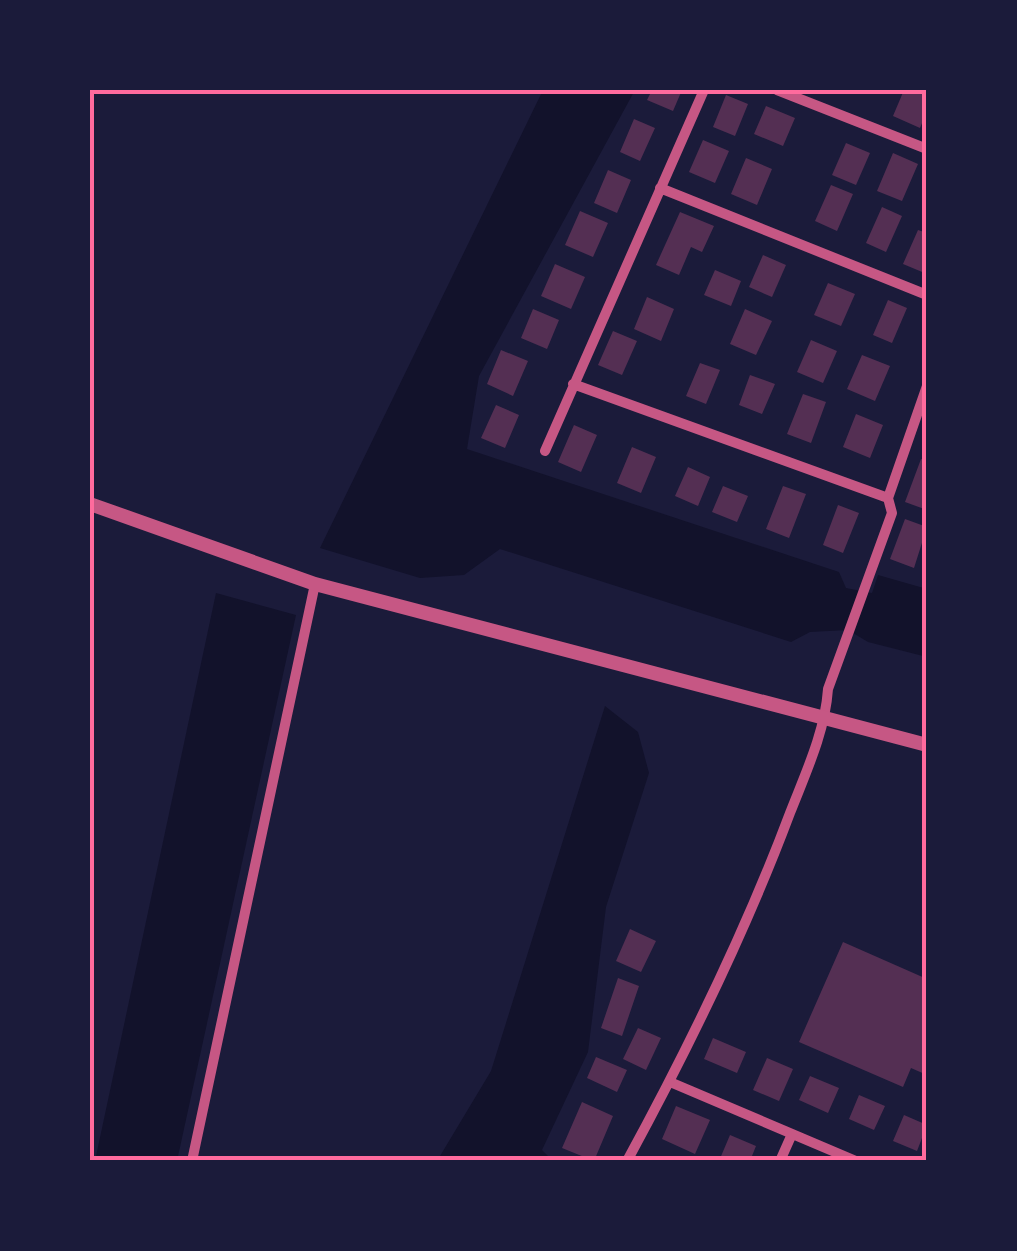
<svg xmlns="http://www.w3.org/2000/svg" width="1017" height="1251" font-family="'Space Grotesk',sans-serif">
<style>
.water{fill:#12122b}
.building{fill:#542f53}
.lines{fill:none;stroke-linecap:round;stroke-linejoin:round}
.minor{stroke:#c65784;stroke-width:10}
.tertiary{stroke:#c65784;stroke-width:14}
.neatline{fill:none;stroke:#ff6b9d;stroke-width:4}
</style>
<rect width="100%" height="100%" fill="#1b1b3a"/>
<path class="water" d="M543,90H635L479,376L467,449L839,572L846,588L872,593L878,575L927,589V657L868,642L848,630L810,632L791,642L500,549L464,575L420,578L320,548Z
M216,593L296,615L177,1161H95Z
M605,706L638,732L649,773L606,907L588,1052L542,1150L553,1161H437L491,1071Z"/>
<path class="building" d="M652,90H682L673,111L647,100Z
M904,90L927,93V111L920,128L893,116Z
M726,95L748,104L735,136L713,127Z
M766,106L795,118L783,146L754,134Z
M634,119L655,128L640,161L620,152Z
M703,140L729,151L715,183L689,172Z
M846,143L870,153L856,185L832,175Z
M893,153L918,164L902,201L877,191Z
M746,158L772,169L757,205L731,194Z
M608,170L631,180L617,213L594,203Z
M831,185L853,194L837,231L815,221Z
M882,207L902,216L886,252L866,243Z
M580,211L608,223L593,257L565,245Z
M680,212L714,226L702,252L691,247L679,275L656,265Z
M918,230L927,233V274L903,264Z
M763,255L786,265L772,297L749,287Z
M555,264L585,277L571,309L541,296Z
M715,270L741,281L731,306L704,295Z
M828,283L855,294L841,326L814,315Z
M647,297L674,309L661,341L634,329Z
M888,300L907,308L892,343L873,335Z
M533,309L559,320L547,349L521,338Z
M745,309L772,321L756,355L730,344Z
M613,331L637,341L622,375L598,365Z
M811,340L837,351L823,383L797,372Z
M501,350L528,361L513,396L487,384Z
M862,355L890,366L875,401L847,389Z
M700,363L720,370L706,404L686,396Z
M750,375L775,384L762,414L739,405Z
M803,394L826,402L811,443L787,434Z
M496,405L519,415L505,448L481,438Z
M856,414L883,425L870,458L843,447Z
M574,425L597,435L581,472L558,462Z
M632,447L656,457L641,493L617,483Z
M921,459L927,461V510L905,502Z
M688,467L710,477L698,506L675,496Z
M723,486L748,496L737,522L712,512Z
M783,486L806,494L789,538L766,529Z
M838,505L859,513L843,553L823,545Z
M905,519L927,527L914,568L890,559Z
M630,929L656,941L641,972L616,961Z
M843,942L927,979V1075L911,1068L903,1087L799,1042Z
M618,978L639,986L622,1036L601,1028Z
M638,1028L661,1038L646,1070L623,1059Z
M713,1038L746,1052L737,1073L704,1059Z
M596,1057L627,1070L617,1092L587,1078Z
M767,1058L793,1069L779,1101L753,1090Z
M810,1076L839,1088L828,1113L799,1100Z
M859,1095L885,1106L874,1130L849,1119Z
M582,1102L613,1116L594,1161L562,1148Z
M676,1106L710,1120L695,1154L662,1139Z
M904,1115L927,1125L917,1151L893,1141Z
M730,1135L756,1146L750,1161H719Z"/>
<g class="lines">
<path class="minor" d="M777,90L927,149
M660,188L927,295
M573,384L888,498L892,513L828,689C825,732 806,772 790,813C745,933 688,1049 627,1161
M545,451L704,90
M888,498L927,386
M670,1082L856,1161
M192,1161L315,584
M780,1161L792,1134"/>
<path class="tertiary" d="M90,504L315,584L927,745"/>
</g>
<rect width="1017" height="1251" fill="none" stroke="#1b1b3a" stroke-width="185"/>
<rect x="92" y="92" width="832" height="1066" class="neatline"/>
</svg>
